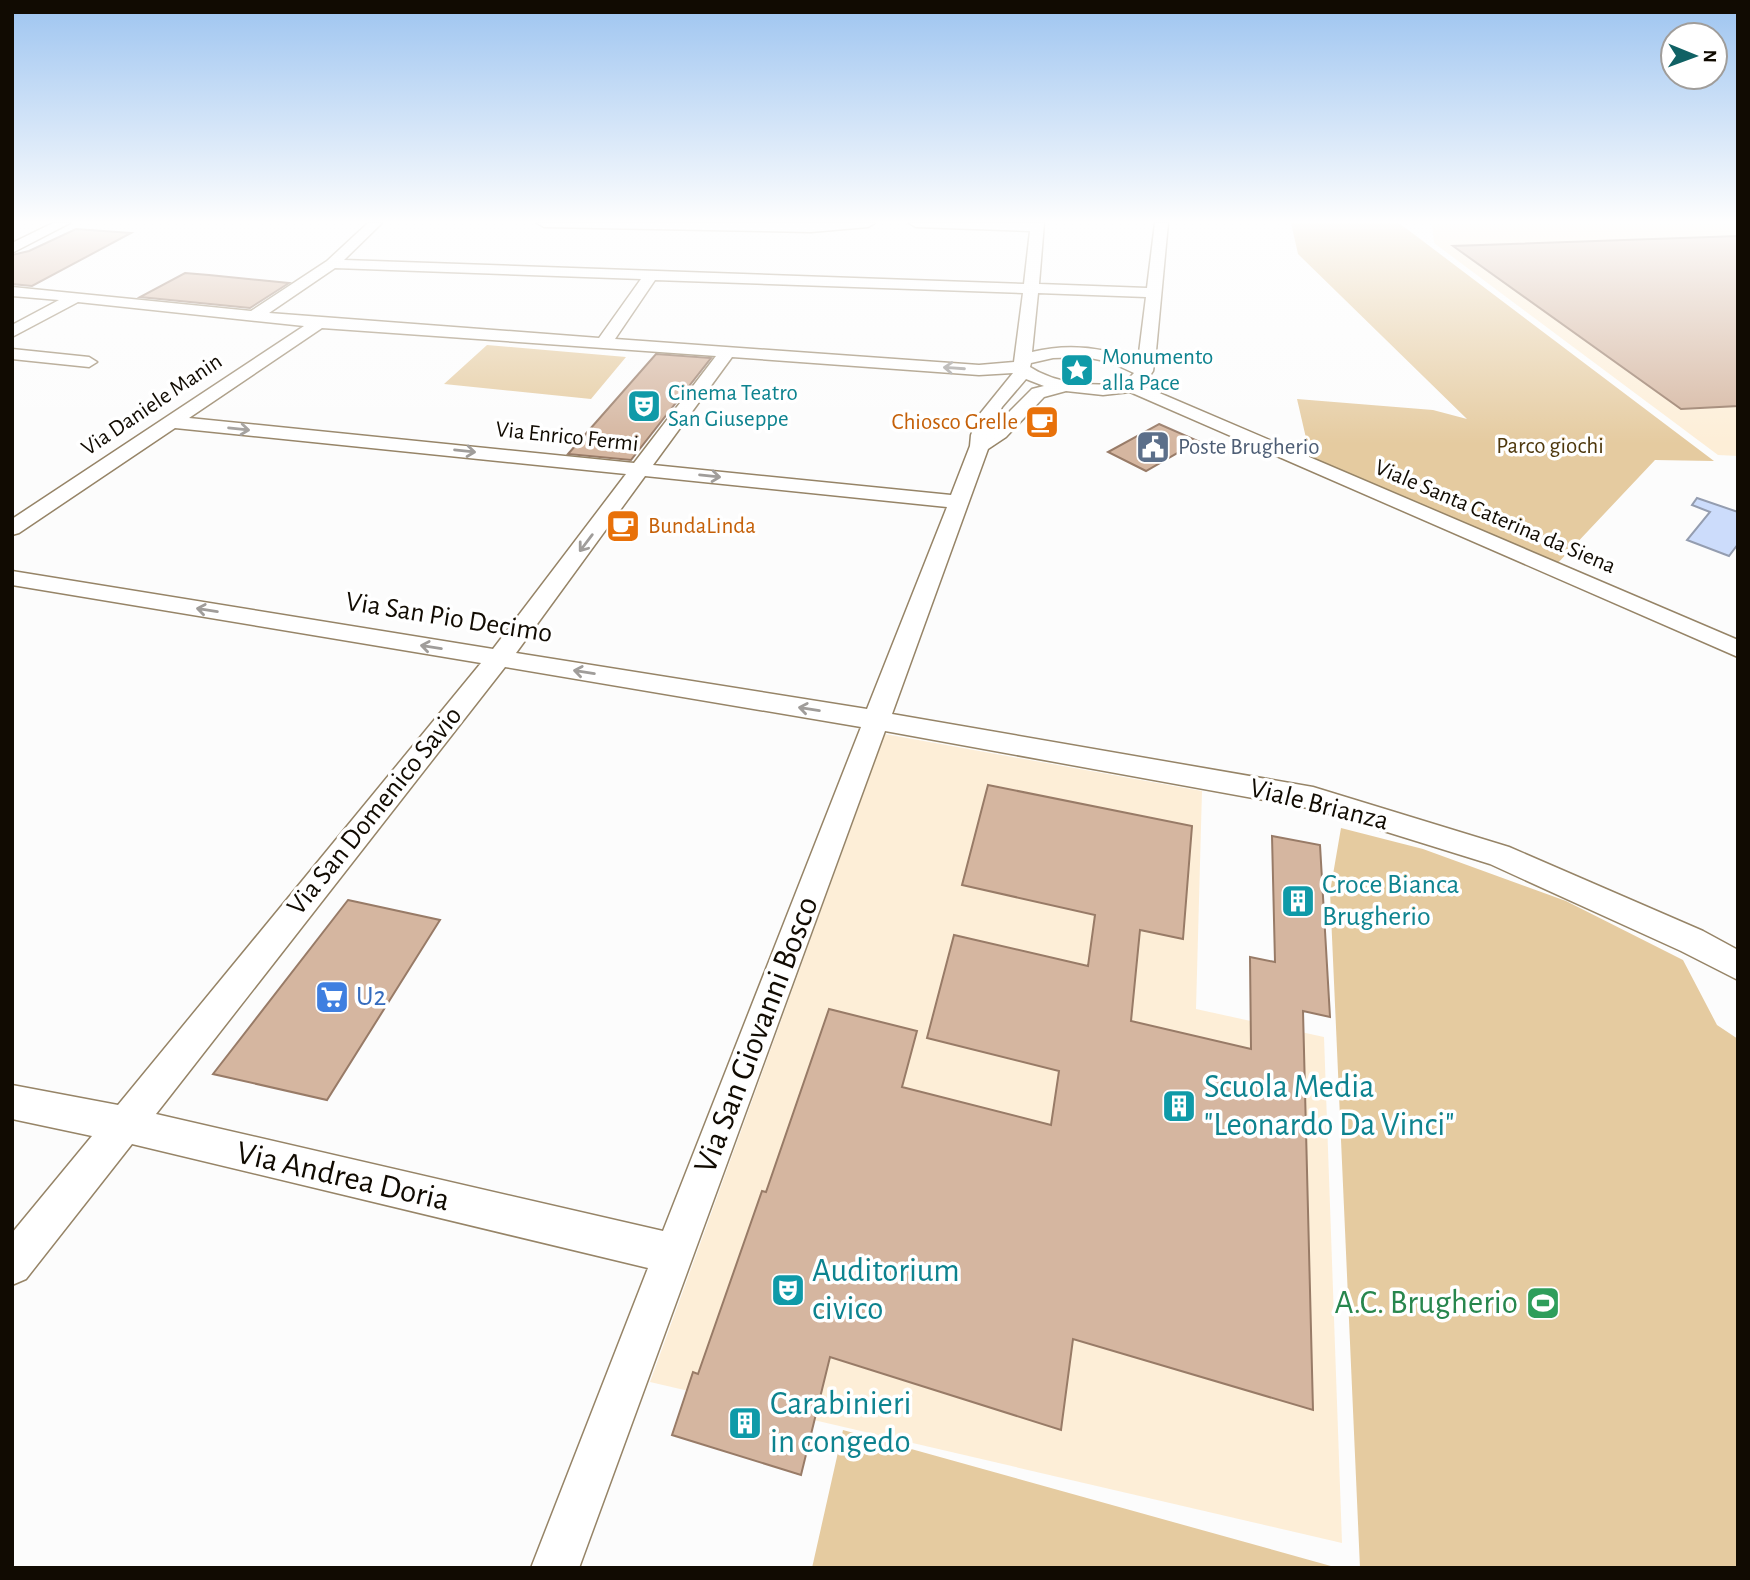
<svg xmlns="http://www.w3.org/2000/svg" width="1750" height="1580" font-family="'Alegreya Sans',sans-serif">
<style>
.built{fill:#fdeed7}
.green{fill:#e5cba0}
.water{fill:#ccdcfb;stroke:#949db0;stroke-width:2}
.building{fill:#d5b6a0;stroke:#987b67;stroke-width:2}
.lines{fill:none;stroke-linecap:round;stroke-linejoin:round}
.minor-casing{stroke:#968467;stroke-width:3}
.minor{fill:#fff;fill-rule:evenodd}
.oneway{stroke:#a09d9a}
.labels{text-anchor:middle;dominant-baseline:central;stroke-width:7;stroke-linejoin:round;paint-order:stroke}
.far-culture-label{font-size:23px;fill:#0d838f;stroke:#fff;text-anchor:start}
.far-street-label{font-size:23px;fill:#110b02;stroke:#fff}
.far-food-label{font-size:23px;fill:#c56008;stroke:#fff;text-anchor:end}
.far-park-label{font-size:23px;fill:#4e380d;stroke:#fff}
.far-service-label{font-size:23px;fill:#4e5e75;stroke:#fff;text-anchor:start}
.street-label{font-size:28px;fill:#110b02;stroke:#fff}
.culture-label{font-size:28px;fill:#0d838f;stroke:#fff;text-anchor:start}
.shop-label{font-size:28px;fill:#366cbe;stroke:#fff;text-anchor:start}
.near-street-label{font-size:33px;fill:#110b02;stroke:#fff}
.near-culture-label{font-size:33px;fill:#0d838f;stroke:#fff;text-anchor:start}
.near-leisure-label{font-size:33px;fill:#27864d;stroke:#fff;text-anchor:end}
</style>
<rect width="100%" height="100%" fill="#fcfcfc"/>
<path class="built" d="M1465,223H1738V456L1718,455L1434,243L1432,224Z
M885,734L1202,791L1196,1009L1324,1037L1342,1543L650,1382Z"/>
<path class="green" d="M1291,223H1399L1714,461L1655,460L1555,566L1312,464L1297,399L1433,410L1467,419L1298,254Z
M487,345L626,357L591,399L444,384Z
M1341,828L1423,849L1566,901L1683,960L1717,1025L1738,1039V1568H1360L1330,892Z
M843,1430L1338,1568H812Z"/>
<path class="water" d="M1697,498L1738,512V544L1729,556L1687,540L1710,512L1692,505Z"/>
<path class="building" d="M76,229L131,233L32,286L12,284V255L29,251Z
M1738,236V406L1681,409L1453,246Z
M185,273L209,275L289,283L250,308L140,297Z
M656,354L711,358L631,460L568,454Z
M1159,424L1198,441L1146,471L1108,452Z
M988,785L1192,826L1183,939L1140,930L1131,1021L1251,1049L1250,957L1275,962L1272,836L1320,845L1330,1017L1303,1011L1313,1410L1073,1339L1061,1430L830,1357L801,1475L672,1435L693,1372L698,1374L762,1191L766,1192L829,1009L917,1031L902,1087L1051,1125L1059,1071L927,1038L954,935L1088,966L1095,915L962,885Z
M348,900L440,920L327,1100L213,1074Z"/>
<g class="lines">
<g class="minor-casing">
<path id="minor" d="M53,223H70L12,253V243Z
M368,223H382L344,260L1024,284L1030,231L916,227L909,223H1044L1039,284L1147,288L1155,223H1168L1156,351L1153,371L1143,386L1738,640V657L1130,392L1103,395L1066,391L1044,397L1006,437L988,449L892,714L1313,787L1509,847L1703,931L1738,950V980L1681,951L1490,864L1313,809L885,731L579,1568H531L648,1268L132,1144L26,1279L12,1285V1233L92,1136L12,1119V1085L118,1105L481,663L12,585V571L493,649L626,474L175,428L19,533L12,535V519L304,326L78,302L12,337V325L59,300L12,296V287L251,311L327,261ZM335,268L641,279L599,338L269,313ZM655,280L1023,293L1014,362L979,365L615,339ZM1038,293L1146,297L1138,361C1104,347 1068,343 1032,352ZM322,328L716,356L634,463L189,418ZM732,357L979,375L1013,373L979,415L971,435L970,446L951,495L653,465ZM1085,357L1110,362L1134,373L1124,383C1093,387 1056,384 1030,367L1031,363L1053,358ZM1026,379L1044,386L1032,389L991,430L1002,407ZM645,476L947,507L867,709L516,653ZM505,667L861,727L663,1231L156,1114Z
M537,223H875L868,227L811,232L544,227Z
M12,349L89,357L97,362L89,367L12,359Z"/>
</g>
<use href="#minor" class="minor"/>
</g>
<defs><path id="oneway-shaft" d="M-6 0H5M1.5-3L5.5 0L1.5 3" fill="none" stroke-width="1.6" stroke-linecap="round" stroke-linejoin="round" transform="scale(1.75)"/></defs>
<g class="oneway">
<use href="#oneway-shaft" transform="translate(954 368) rotate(-176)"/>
<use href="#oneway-shaft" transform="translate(239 429) rotate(6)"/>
<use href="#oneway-shaft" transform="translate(465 451) rotate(6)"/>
<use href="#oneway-shaft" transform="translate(710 476) rotate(6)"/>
<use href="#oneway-shaft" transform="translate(586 543) rotate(127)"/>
<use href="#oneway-shaft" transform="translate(207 610) rotate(-171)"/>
<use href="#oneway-shaft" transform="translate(431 647) rotate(-171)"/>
<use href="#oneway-shaft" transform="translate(584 672) rotate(-171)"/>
<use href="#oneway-shaft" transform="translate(809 709) rotate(-171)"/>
</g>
<linearGradient id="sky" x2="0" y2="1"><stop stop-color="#9dc4f0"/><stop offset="0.5" stop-color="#fefefe"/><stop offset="1" stop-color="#fefefe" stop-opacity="0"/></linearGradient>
<rect width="1750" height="444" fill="url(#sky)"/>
<defs>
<g id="sight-square" transform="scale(1.75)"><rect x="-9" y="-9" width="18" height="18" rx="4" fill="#0f9aa8" stroke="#fff"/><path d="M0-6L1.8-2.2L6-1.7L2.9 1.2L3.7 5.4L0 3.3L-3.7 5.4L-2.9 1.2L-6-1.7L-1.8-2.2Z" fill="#fff"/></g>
<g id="theatre-square" transform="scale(1.75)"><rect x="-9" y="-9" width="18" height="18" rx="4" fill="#0f9aa8" stroke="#fff"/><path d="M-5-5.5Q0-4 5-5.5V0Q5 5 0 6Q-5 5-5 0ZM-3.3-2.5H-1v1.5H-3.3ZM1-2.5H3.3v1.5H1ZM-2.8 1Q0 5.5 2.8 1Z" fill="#fff"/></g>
<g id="cafe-square" transform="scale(1.75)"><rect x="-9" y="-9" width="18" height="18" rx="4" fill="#e8710a" stroke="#fff"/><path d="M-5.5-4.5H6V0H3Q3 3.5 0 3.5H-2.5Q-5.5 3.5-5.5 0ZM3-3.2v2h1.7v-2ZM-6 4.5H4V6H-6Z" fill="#fff"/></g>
<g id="civic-square" transform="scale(1.75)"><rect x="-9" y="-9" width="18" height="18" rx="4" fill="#5c6f8a" stroke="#fff"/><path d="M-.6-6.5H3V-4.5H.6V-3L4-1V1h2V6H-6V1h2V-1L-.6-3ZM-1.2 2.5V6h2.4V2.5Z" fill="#fff"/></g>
<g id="building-square" transform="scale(1.75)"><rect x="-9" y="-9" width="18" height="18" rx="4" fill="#0f9aa8" stroke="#fff"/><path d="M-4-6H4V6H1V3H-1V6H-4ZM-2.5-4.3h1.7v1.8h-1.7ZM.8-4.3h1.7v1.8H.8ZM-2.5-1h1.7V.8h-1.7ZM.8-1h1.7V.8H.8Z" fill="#fff"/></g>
<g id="supermarket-square" transform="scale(1.75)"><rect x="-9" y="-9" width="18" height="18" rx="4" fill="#3f7fe0" stroke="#fff"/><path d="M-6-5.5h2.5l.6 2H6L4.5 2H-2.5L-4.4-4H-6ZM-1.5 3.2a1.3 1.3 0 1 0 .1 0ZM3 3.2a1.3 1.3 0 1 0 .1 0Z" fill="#fff"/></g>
<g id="stadium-square" transform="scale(1.75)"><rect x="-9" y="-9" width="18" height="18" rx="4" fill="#2e9e5b" stroke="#fff"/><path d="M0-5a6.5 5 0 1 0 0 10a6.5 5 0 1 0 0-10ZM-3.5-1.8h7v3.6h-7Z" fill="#fff"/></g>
</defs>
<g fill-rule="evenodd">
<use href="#sight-square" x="1077" y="370"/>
<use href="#theatre-square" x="644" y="406"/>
<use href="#cafe-square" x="1042" y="422"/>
<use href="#civic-square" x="1153" y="447"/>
<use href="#cafe-square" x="623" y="526"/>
<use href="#building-square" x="1298" y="901"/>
<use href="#supermarket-square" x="332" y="997"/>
<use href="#building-square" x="1179" y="1106"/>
<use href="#theatre-square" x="788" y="1290"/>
<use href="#stadium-square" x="1543" y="1303"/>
<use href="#building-square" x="745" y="1423"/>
</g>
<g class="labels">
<g class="far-culture-label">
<text x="1102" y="357">Monumento<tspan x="1102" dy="26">alla Pace</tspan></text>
<text x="668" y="393">Cinema Teatro<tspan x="668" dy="26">San Giuseppe</tspan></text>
</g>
<g class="far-street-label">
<text transform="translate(152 405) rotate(-34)">Via Daniele Manin</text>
<text transform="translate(567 437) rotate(6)">Via Enrico Fermi</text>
<text transform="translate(1495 517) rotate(23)">Viale Santa Caterina da Siena</text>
</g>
<g class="far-food-label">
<text x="1018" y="422">Chiosco Grelle</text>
<text x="648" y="526" text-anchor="start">BundaLinda</text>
</g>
<g class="far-park-label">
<text x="1550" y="446">Parco giochi</text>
</g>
<g class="far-service-label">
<text x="1178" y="447">Poste Brugherio</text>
</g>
<g class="street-label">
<text transform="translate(449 618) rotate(9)">Via San Pio Decimo</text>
<text transform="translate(1319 805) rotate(14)">Viale Brianza</text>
<text transform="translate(375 811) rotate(-51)">Via San Domenico Savio</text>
</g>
<g class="culture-label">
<text x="1322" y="885">Croce Bianca<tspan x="1322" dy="32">Brugherio</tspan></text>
</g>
<g class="shop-label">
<text x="356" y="997">U2</text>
</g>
<g class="near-street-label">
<text transform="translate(757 1035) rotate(-69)">Via San Giovanni Bosco</text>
<text transform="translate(343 1177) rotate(13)">Via Andrea Doria</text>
</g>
<g class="near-culture-label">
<text x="1204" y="1087">Scuola Media<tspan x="1204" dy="38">"Leonardo Da Vinci"</tspan></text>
<text x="812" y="1271">Auditorium<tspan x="812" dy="38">civico</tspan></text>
<text x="770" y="1404">Carabinieri<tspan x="770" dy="38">in congedo</tspan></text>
</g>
<g class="near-leisure-label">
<text x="1518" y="1303">A.C. Brugherio</text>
</g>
</g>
<rect width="1750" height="1580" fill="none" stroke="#110b02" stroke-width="28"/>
<g transform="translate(1694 56) rotate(91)"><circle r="33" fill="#ffffff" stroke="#a09d9a" stroke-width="2"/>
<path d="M0-5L12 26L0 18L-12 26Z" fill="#106164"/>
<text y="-10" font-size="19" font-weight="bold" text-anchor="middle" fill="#110b02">N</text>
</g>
</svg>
